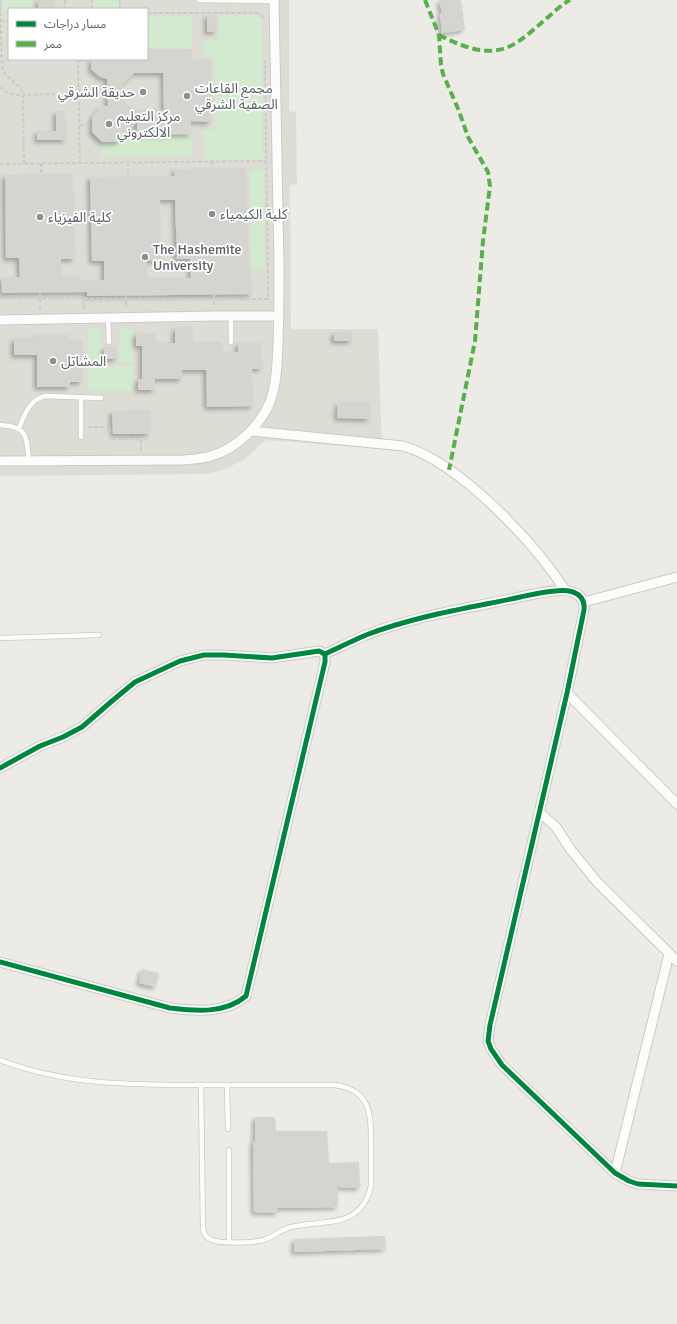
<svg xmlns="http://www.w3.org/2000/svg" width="677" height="1324" font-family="Signika,'Noto Sans Arabic',sans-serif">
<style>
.education{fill:#deddd5;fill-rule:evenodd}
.green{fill:#d2eace}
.building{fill:#d4d4d0;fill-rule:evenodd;filter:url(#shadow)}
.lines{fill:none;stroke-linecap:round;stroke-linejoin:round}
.lane-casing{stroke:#c9cac9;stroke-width:6}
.street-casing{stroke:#c9cac9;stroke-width:11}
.path{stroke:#c7cdca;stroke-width:2;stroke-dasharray:4 2;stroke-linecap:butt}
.lane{stroke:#fcfcfb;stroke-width:4.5}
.street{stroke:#fcfcfb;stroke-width:9}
.quiet{stroke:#58b04a;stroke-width:4;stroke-dasharray:8 4;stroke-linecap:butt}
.cycleway-casing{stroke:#fff;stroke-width:8}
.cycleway{stroke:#00873e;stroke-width:5}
.poi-dot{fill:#8d9091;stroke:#fff;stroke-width:1.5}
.labels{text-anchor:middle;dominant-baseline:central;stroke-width:3.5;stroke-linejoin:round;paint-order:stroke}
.poi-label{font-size:14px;fill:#5a5f64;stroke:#fff;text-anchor:start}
</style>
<defs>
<filter id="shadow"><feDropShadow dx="-3" dy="3" stdDeviation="2" flood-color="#0004"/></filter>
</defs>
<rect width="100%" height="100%" fill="#ecebe5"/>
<path class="education" d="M0,0H289V111L296,112L297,184L290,185L291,329H378L382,449L266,440L245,459L223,470L205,474L0,476ZM9,9H147V59H9Z"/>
<path class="green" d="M3,0H33V9H9V11H3Z
M94,0H119V9H94Z
M219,15H255L260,17L262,21L263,159H205L204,130L215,129L214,57H204V40H219Z
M147,17H192V49H147Z
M128,128H137L138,135L191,134L192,156L102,157V142H118L128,132Z
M250,170H264L265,269H251Z
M88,329H101V362H87Z
M120,329H133V362H119Z
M89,367H133V391L89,390Z"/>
<path class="building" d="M38,0H55V8H38Z
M439,0H461L465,30L442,33L440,14L442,13Z
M216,14L217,31L207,32V15Z
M147,49H192V60L211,59V122L191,121V134L137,135V122L118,142H102L92,132V117L102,106H108L107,79L100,77L91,69V59H147ZM134,73H163L164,110H135L123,100V84Z
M56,111H65L66,140H37V131H56Z
M246,168L249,275H251L252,294L87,296V292L2,293L1,277H20L19,258H6L5,175L73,174L75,259H61V277L79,276V280H104V261H92L90,177L175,176L174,169ZM160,200H175L177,259H190L191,278H147V261L161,260Z
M193,327V342H222V352H238V343H261L262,369H252L253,406L207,407L206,370H182V379H155V390H138V379H142V346H136V333L155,334L156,343H175V328Z
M352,331V341H334V332Z
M36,335H69V340H82V382H70V387H37V355H14V338H36Z
M104,347H117V359H104Z
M338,402H370V419L337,418Z
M150,410V434H113L112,411Z
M142,969L159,973L156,987L139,983Z
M255,1117H275L276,1131H327L329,1163L359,1162L360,1188L338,1187V1207L278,1208V1213L254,1212L253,1141H255Z
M385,1236L386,1249L294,1252V1239Z"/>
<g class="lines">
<g class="lane-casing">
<path id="lane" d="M199,0L274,1
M108,317L109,342
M231,342V316
M0,425C29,427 26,436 29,461
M19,428C25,414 29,400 45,396L101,398
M81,437V397
M0,638L99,635
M0,1060C66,1085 131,1085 201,1085
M201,1085H335C372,1090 371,1116 371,1146C371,1159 371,1173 371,1186C361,1230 324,1219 291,1227C282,1229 275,1236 266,1239C258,1243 220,1244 212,1240C207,1238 204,1234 203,1229Z
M227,1085L228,1129
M229,1242V1150"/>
</g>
<g class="street-casing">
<path id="street" d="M0,320L214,316H279
M251,431L403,446C459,462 534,542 565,590
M0,461L184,460C193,459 202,459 211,456C236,449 260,426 270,402C277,383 277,363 278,343C279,316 279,290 279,264C278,176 276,88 274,0
M584,602L677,577
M325,654C338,648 352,641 366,635C413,617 462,609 511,599C525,596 556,588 569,591C579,593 585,599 584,610L567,693L490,1025L488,1041L491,1049L502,1065L615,1173L629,1181L638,1184L677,1186
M567,693L677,804
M0,768L40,746L63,737L82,727L112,701L135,682L180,661L204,655H224L272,658L319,651L323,653L325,655V662L246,996C225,1014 196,1011 170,1008L0,962
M539,812L556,827L571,850L597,882L677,961
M615,1173L669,954"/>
</g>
<path class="path" d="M0,0L2,68C6,79 20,83 23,94L24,164
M65,0V9
M120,0V9
M92,9V0
M147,13H257L261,15L264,20
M0,21H9
M78,59L80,163
M78,61L91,60
M0,87L8,93L15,95L108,93
M80,125L92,124
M212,161L213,169
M128,162V177
M41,163V175
M0,164L265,161
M40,293V309
M126,295V308
M214,295V307
M0,298L268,299L265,61
M83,299L84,310
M88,427H110V439H141V452"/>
<use href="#lane" class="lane"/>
<use href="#street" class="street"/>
<path class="quiet" d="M425,0L439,35L441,65L443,74L459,111L468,137L488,172L490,186L483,241L475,341L449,470
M439,35C459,45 483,56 506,48C521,42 534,29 546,19C554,12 561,5 570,0"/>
<g class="cycleway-casing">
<path id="cycleway" d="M325,654C338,648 352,641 366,635C413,617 462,609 511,599C525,596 556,588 569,591C579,593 585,599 584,610L567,693L490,1025L488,1041L491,1049L502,1065L615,1173L629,1181L638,1184L677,1186
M0,768L40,746L63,737L82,727L112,701L135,682L180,661L204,655H224L272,658L319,651L323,653L325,655V662L246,996C225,1014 196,1011 170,1008L0,962"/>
</g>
<use href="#cycleway" class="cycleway"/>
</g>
<g class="poi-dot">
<circle cx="143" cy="92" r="4"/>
<circle cx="187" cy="96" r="4"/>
<circle cx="109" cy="124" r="4"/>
<circle cx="212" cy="214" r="4"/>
<circle cx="40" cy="217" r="4"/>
<circle cx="145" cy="257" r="4"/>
<circle cx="53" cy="361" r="4"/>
</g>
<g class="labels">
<g class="poi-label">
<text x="195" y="88">مجمع القاعات<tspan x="195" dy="16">الصفية الشرقي</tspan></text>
<text x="135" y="92" text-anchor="end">حديقة الشرقي</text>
<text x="117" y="116">مركز التعليم<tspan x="117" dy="16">الالكتروني</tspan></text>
<text x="220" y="214">كلية الكيمياء</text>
<text x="48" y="217">كلية الفيزياء</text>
<text x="153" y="249">The Hashemite<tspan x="153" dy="16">University</tspan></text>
<text x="61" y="361">المشاتل</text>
</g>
</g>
<rect x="8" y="8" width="140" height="52" fill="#ffffff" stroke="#bdbfc1"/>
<rect x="16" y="21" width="20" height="6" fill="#00873e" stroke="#bdbfc1"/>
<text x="44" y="28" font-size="12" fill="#5a5f64">مسار دراجات</text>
<rect x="16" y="41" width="20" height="6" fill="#58b04a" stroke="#bdbfc1"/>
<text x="44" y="48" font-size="12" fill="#5a5f64">ممر</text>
</svg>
